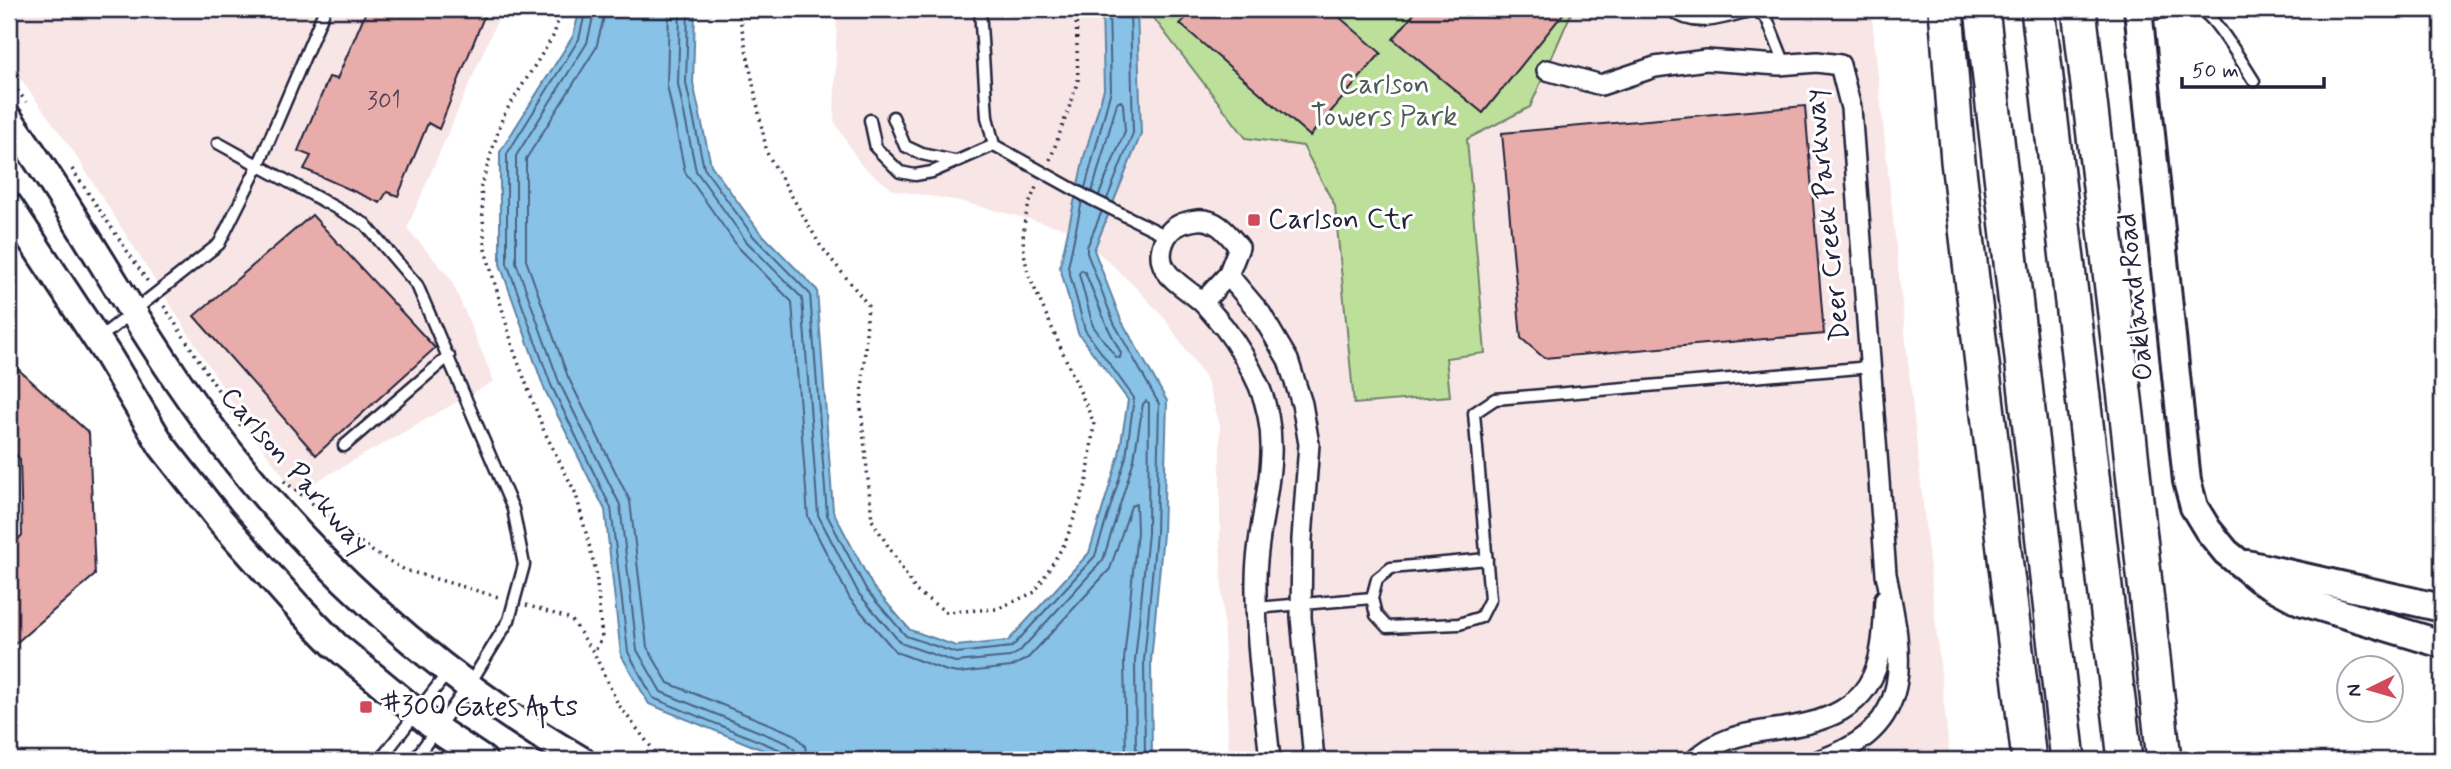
<svg xmlns="http://www.w3.org/2000/svg" width="2451" height="769" font-family="Mynerve,sans-serif">
<style>
.built{fill:#f8e6e6}
.green{fill:#bce09a;stroke:#6f816a;stroke-width:2}
.water{fill:#88c2e7;stroke:#5f82a2;stroke-width:2}
.lines{fill:none;stroke-linecap:round;stroke-linejoin:round}
.shore{stroke:#4b6280;stroke-width:2}
.building{fill:#e8adaa;stroke:#22223b;stroke-width:2}
.lane-casing{stroke:#22223b;stroke-width:15}
.street-casing{stroke:#22223b;stroke-width:24}
.secondary-casing{stroke:#22223b;stroke-width:32}
.highway-casing{stroke:#22223b;stroke-width:38}
.path{stroke:#22223b;stroke-width:3.5;stroke-dasharray:2 5;stroke-linecap:butt}
.lane{stroke:#fff;stroke-width:10}
.street{stroke:#fff;stroke-width:19}
.secondary{stroke:#fff;stroke-width:26}
.highway{stroke:#fff;stroke-width:33}
.poi-dot{fill:#d1495b;stroke:#fff;stroke-width:2.5}
.labels{text-anchor:middle;dominant-baseline:central;stroke-width:6;stroke-linejoin:round;paint-order:stroke}
.number-label{font-size:24px;fill:#544557}
.park-label{font-size:28px;fill:#505b58;stroke:#fff}
.street-label{font-size:28px;fill:#22223b;stroke:#fff}
.poi-label{font-size:28px;fill:#22223b;stroke:#fff;text-anchor:start}
</style>
<rect width="100%" height="100%" fill="#fff"/>
<filter id="ink" filterUnits="userSpaceOnUse"><feTurbulence type="fractalNoise" baseFrequency=".0143" numOctaves="2"/><feDisplacementMap in="SourceGraphic" scale="14" xChannelSelector="R" yChannelSelector="G"/><feConvolveMatrix kernelMatrix="1 2 1 2 8 2 1 2 1" color-interpolation-filters="sRGB"/></filter>
<g filter="url(#ink)">
<path class="built" d="M9,9H502L407,228L451,279L494,381L296,493L252,434L73,151L9,63Z
M837,9H1871L1950,760H1229L1220,540V425L1206,379L1164,318L1140,292L1106,259L1067,229L959,201L893,190L861,165L834,121Z"/>
<path class="green" d="M1151,9H1573L1530,107L1467,139L1485,353L1446,358L1450,396L1354,404L1335,206L1303,146L1246,138L1149,12Z"/>
<path class="water" d="M580,9H695L693,83L711,165L759,231L817,290L833,511L873,587L910,630L956,646L1008,641L1089,553L1119,455L1128,400L1078,333L1060,267L1084,157L1104,89L1102,9H1137L1141,134L1094,250L1121,320L1167,401L1163,534L1151,661L1152,760H788L649,704L621,655L605,510L544,388L500,264V152L573,36Z"/>
<g class="lines">
<path class="shore" d="M586,9L579,39L507,154V263L551,385L611,508L628,652L653,698L783,751L787,755L788,760
M595,9L587,43L516,156V262L559,382L620,505L637,650L661,692L787,743L794,749L797,760
M606,9L596,48L526,159V260L568,377L630,501L647,647L668,683L794,734L805,746L807,760
M669,9L667,85L685,172L738,247L792,302L808,517L850,599L896,652L947,671L958,673L1011,667L1028,658L1110,569L1131,506L1136,504L1137,532L1124,660L1126,760
M680,9L678,84L696,171L746,241L802,298L818,515L859,594L899,641L906,645L955,662L1010,657L1019,652L1103,560L1134,459L1143,404L1146,401L1149,403L1148,533L1135,661L1136,760
M688,9L686,83L704,168L753,236L810,294L827,515L867,591L906,636L956,653L1012,647L1095,556L1126,457L1134,398L1085,330L1068,267L1082,201
M1085,188L1111,90L1109,9
M1092,192L1117,103L1121,101L1123,104L1125,131L1099,195
M1107,199L1133,133L1130,9
M1102,211L1087,247V253L1114,323L1159,404L1156,533L1144,661L1145,760
M1081,270L1085,272L1107,326L1121,353L1120,358L1116,357L1093,326L1079,274Z"/>
</g>
<path class="building" d="M367,9H498L497,12L487,9L439,129L428,123L398,196L387,192L380,203L304,169L311,156L298,151L329,77L337,79Z
M1194,9H1330L1381,53L1310,136L1180,24Z
M1418,9H1567L1483,113L1393,39Z
M1805,106L1824,334L1544,358L1521,338L1502,133Z
M312,215L435,348L316,455L194,316Z
M9,361L89,433L95,575L9,649V549L22,535L20,459L9,449Z"/>
<g class="lines">
<g class="lane-casing">
<path id="lane" d="M980,9L987,117L994,145L1091,199L1167,236
M1669,9C1697,31 1724,17 1756,9
M1755,9L1767,19L1785,64
M2140,16C2156,14 2186,6 2201,11C2214,15 2245,67 2254,81
M893,117L905,146L922,154L954,161
M870,120L876,148L900,172L915,175L932,172L994,145
M218,143L365,224L417,285L513,509L524,565L509,620L469,685L414,760
M98,339L219,244L259,164L325,9
M344,446L449,356
M1487,559L1391,568L1377,579L1372,598L1376,615L1387,627L1459,624L1481,617L1490,599L1474,413L1495,399L1871,367
M1256,608L1372,598
M380,760L449,671"/>
</g>
<g class="street-casing">
<path id="street" d="M1547,70L1601,85L1655,67L1706,60L1779,65L1817,62L1840,65L1851,108L1886,574C1903,656 1918,727 1820,760
M1203,302L1228,275
M1270,760C1264,700 1255,641 1256,580C1256,513 1288,455 1259,386C1250,366 1238,345 1224,327C1217,319 1210,310 1203,303C1183,284 1148,272 1166,237C1173,225 1184,222 1197,220C1217,218 1228,234 1239,247L1228,275L1261,314L1288,360L1302,404L1309,444L1302,539L1301,617L1314,760
M1695,760C1716,740 1741,734 1769,730C1823,723 1871,712 1881,648C1884,632 1884,616 1885,599"/>
</g>
<g class="secondary-casing">
<path id="secondary" d="M2138,9L2187,481L2194,507L2208,530L2226,552L2259,579L2300,601L2442,644
M9,119C78,215 133,321 203,417C303,555 434,675 581,760
M9,206L108,356L162,446L222,522L295,604L335,645L438,730L483,760
M2247,564L2442,608"/>
</g>
<g class="highway-casing">
<path id="highway" d="M1946,9L1958,161L2029,760
M1982,9L2068,760
M2038,9L2125,760
M2079,9L2127,416L2164,760"/>
</g>
<path class="path" d="M561,9L554,35L503,116L481,186L485,249L515,354L544,431L576,494L596,572L602,638L594,653
M738,9L767,153L820,245L868,305L861,408L872,520L916,591L946,612L997,609L1035,592L1065,543L1087,482L1094,423L1029,276C1019,239 1022,217 1038,183
M9,79L26,102
M1050,160L1078,83L1076,9
M72,169L148,282
M164,306L243,429
M284,481L372,551L405,570L502,598
M526,605L571,619L594,653L618,704L661,760"/>
<use href="#lane" class="lane"/>
<use href="#street" class="street"/>
<use href="#secondary" class="secondary"/>
<use href="#highway" class="highway"/>
</g>
</g>
<g class="poi-dot">
<rect x="1247" y="213" width="14" height="14" rx="3.5"/>
<rect x="359" y="700" width="14" height="14" rx="3.5"/>
</g>
<g class="labels">
<g class="number-label">
<text x="384" y="101">301</text>
</g>
<g class="park-label">
<text x="1384" y="85">Carlson<tspan x="1384" dy="32">Towers Park</tspan></text>
</g>
<g class="street-label">
<text transform="translate(1828 215) rotate(-96)">Deer Creek Parkway</text>
<text transform="translate(2136 297) rotate(-96)">Oakland Road</text>
<text transform="translate(294 471) rotate(49)">Carlson Parkway</text>
</g>
<g class="poi-label">
<text x="1268" y="220">Carlson Ctr</text>
<text x="380" y="707">#300 Gates Apts</text>
</g>
</g>
<rect width="2451" height="769" fill="none" stroke="#fff" stroke-width="35"/>
<rect x="18" y="18" width="2416" height="734" fill="none" stroke="#22223b" stroke-width="2.5" filter="url(#ink)"/>
<g transform="translate(2370 689) rotate(265)"><circle r="33" fill="#ffffff" stroke="#a7a7b1" stroke-width="2"/>
<path d="M0-5L12 26L0 18L-12 26Z" fill="#d1495b"/>
<text y="-10" font-size="19" font-weight="bold" text-anchor="middle" fill="#22223b">N</text>
</g>
<path d="M2182 77v10h142v-10" fill="none" stroke="#22223b" stroke-width="3.5"/>
<text x="2192" y="77" font-size="21" fill="#22223b" stroke="#ffffff" stroke-width="5" paint-order="stroke">50 m</text>
</svg>
